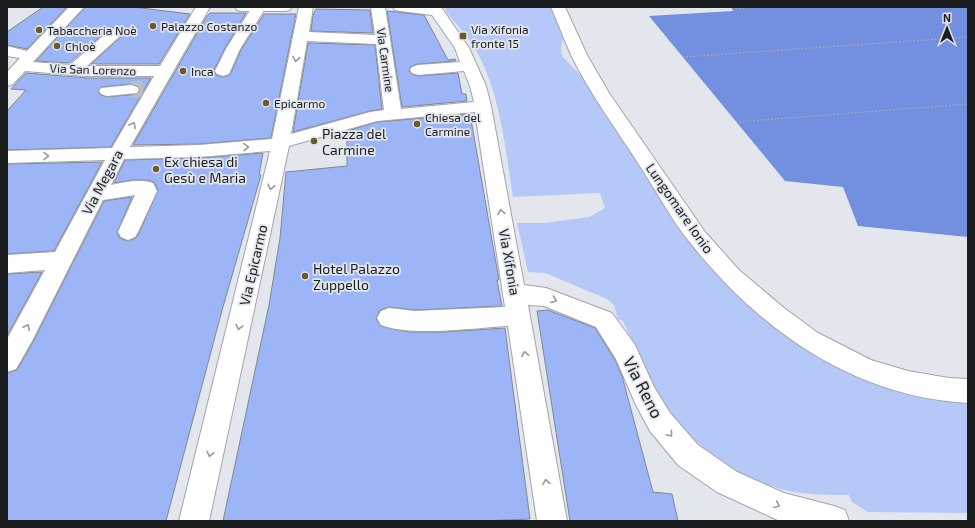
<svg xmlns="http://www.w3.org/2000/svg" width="975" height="528" font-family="'Exo 2',sans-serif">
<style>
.green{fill:#b5c8f8}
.water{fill:#728fe0}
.building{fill:#9bb5f7;stroke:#83868d;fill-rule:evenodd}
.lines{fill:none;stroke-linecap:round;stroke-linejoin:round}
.minor-tunnel{stroke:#bbbec4;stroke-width:16;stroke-dasharray:16 8;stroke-linecap:butt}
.minor-casing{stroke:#a1a4aa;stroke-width:2}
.major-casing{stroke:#a1a4aa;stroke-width:2}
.path{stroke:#a6a8ad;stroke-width:1.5;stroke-dasharray:1.5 2;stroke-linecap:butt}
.minor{fill:#fff;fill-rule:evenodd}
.major{fill:#fff;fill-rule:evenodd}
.oneway{stroke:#98999a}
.poi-dot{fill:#6d5928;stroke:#e3e6ed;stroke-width:1.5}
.labels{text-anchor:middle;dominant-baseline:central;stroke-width:3.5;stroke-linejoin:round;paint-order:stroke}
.far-poi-label{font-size:12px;fill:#1b1c1e;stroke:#e3e6ed;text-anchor:start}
.far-street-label{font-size:12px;fill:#1b1c1e;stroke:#e3e6ed}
.poi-label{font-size:14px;fill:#1b1c1e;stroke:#e3e6ed;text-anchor:start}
.street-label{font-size:14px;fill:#1b1c1e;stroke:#e3e6ed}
.near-street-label{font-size:17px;fill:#1b1c1e;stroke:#e3e6ed}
</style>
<rect width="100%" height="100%" fill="#e3e6ed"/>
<path class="green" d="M444,7H551L563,39L561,48L562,56L593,88L687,240L725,280L770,323L811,353L864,379L903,392L968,402V513L868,512L852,502L849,495C828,495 806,495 785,490C731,476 683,438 654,391C643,371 633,342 623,321L618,319L614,305L607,299L545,273L528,272L517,223H544L589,217L605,208L600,193L513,197C506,152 500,94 478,54C470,39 458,26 447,13Z"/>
<path class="water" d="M731,7H968V237L858,226L843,187L785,181L649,16L733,11Z"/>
<path class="building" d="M43,7H67L27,49L7,45V32Z
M85,7H133L190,14L159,64H91L122,36L124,31L121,28L116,27L110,28L69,63L36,61Z
M316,9L370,10L373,33L311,31L313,15Z
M387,11L424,15L448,60L455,59L456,61L418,64L411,66L409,71L412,74L418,76L458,73L462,94H466L467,101L402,107Z
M210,13H246L225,48L214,70L216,75L223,77L230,75L241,50L264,14H296L271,138L199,144L133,145L207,16Z
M308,43L375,45L382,109L370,111L293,132Z
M26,73L87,78H151L111,147L7,150V111L26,90L11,89ZM131,84L138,86L140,89L138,94L107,97L101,95L98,92L101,87Z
M470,114L499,280H497L502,306L415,310L389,307L380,310L376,319L381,326L410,332H443L505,328L530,519L481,521H223L269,305L280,238L286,172L347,166V131L377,122Z
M263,153L259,175H261L221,314L166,521H7V373L17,370L33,342L104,201L132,197L117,233L120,238L127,241L136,238L139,233L158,190L154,182L148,180H132L114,183L125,160L199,158Z
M102,162L54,251L7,254V164Z
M42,272L7,336V274Z
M548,310L595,328L615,360L622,376L653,492L672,494L678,521H570L537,311Z"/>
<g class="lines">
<path class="minor-tunnel" d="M131,90L143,89"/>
<g class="minor-casing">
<path id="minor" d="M69,7H84L33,62L70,65L111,29L116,28L121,29L123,32L121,35L87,66H160L196,7H210L130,147L199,145L272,139L299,7H313L309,32L375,35L371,7H385L401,109L474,102L470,86L464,71L418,75L412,73L410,70L412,67L418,65L460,62L455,48L432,15L400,11L395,10L393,7H441L469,48L486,86L491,106L524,285L546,288L612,313L635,345L654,387L670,413L698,445L737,472L784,493L834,506L845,510L849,521H780L717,492L678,465L650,431L636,405L616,359L596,327L544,306L528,305L567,521H537L508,326C471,328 414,337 381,325L377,318L381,311L389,308L415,311L505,307L475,112L377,121L289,146L209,521H179L270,151L199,157L124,159L111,185C125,182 139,179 153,183L157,191L138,232L135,237L128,240L121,237L118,232L135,195L103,200L32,341L16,369L7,372V339L45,270L7,273V255L55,252L105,160L7,163V151L112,148L154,76H87L25,71L13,84L7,86V72L20,58L7,56V46L27,51ZM307,41L376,44L384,110L370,112L291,134Z
M252,7H266L240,49L229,74L223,76L217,74L215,71L226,49Z
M551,7H565L587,55L609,93L705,232L739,270L784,308L818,333L871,360L908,371L949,378L968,379V403C855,397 761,331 692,245C672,221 657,192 640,166C617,130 590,94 571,55C564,39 558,23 551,7Z
M131,85L137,87L139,90L137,93L107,96L101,94L99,91L101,88Z"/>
</g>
<g class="major-casing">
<path id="major" d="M235,7H292L290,10L285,11H242L237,10Z"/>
</g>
<path class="path" d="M732,9L759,7
M683,57L968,37
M736,122L968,104"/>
<use href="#minor" class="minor"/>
<use href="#major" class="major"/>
</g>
<defs><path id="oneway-chevron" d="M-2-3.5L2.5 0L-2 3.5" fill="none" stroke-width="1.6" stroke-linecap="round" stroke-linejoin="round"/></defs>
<g class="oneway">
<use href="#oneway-chevron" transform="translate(296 59) rotate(101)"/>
<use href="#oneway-chevron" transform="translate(133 125) rotate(-61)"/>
<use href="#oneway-chevron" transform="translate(246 147) rotate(-4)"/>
<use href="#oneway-chevron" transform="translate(46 156) rotate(-1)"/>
<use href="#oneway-chevron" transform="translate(271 187) rotate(103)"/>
<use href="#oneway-chevron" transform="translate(501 212) rotate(-100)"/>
<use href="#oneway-chevron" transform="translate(554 300) rotate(22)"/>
<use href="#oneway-chevron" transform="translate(27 327) rotate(-63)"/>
<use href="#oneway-chevron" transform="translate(239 327) rotate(103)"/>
<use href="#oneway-chevron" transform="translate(525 354) rotate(-99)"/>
<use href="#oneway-chevron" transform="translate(670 434) rotate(50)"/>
<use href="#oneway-chevron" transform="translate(210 454) rotate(103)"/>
<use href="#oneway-chevron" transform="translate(546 482) rotate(-99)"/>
<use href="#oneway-chevron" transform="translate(777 505) rotate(23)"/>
</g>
<g class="poi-dot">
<circle cx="153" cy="26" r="4"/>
<circle cx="39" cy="30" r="4"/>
<rect x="459" y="32" width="8" height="8" rx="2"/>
<circle cx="57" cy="46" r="4"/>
<circle cx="183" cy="71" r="4"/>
<circle cx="266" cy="103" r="4"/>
<circle cx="417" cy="124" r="4"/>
<circle cx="314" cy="141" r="4"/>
<circle cx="156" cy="169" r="4"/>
<circle cx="305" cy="276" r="4"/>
</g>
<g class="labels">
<g class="far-poi-label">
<text x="161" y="26">Palazzo Costanzo</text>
<text x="471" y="29">Via Xifonia<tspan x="471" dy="14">fronte 15</tspan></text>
<text x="47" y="30">Tabaccheria Noè</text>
<text x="65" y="46">Chloè</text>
<text x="191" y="71">Inca</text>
<text x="274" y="103">Epicarmo</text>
<text x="425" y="117">Chiesa del<tspan x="425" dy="14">Carmine</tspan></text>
</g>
<g class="far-street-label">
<text transform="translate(386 60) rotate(82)">Via Carmine</text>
<text transform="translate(93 69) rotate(2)">Via San Lorenzo</text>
</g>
<g class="poi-label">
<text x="322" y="133">Piazza del<tspan x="322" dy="16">Carmine</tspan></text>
<text x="164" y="161">Ex chiesa di<tspan x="164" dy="16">Gesù e Maria</tspan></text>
<text x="313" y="268">Hotel Palazzo<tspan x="313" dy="16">Zuppello</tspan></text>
</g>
<g class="street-label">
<text transform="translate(102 182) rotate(-62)">Via Megara</text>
<text transform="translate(680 208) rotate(55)">Lungomare Ionio</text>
<text transform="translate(510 262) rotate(80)">Via Xifonia</text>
<text transform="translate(253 265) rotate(-77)">Via Epicarmo</text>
</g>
<g class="near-street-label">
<text transform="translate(644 387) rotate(63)">Via Reno</text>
</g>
</g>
<rect width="975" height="528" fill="none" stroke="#1b1c1e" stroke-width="16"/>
<g transform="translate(947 28)" stroke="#e3e6ed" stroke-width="3" paint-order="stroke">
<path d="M0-3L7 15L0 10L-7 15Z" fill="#1b1c1e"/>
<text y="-6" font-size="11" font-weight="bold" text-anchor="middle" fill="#1b1c1e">N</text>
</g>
</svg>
